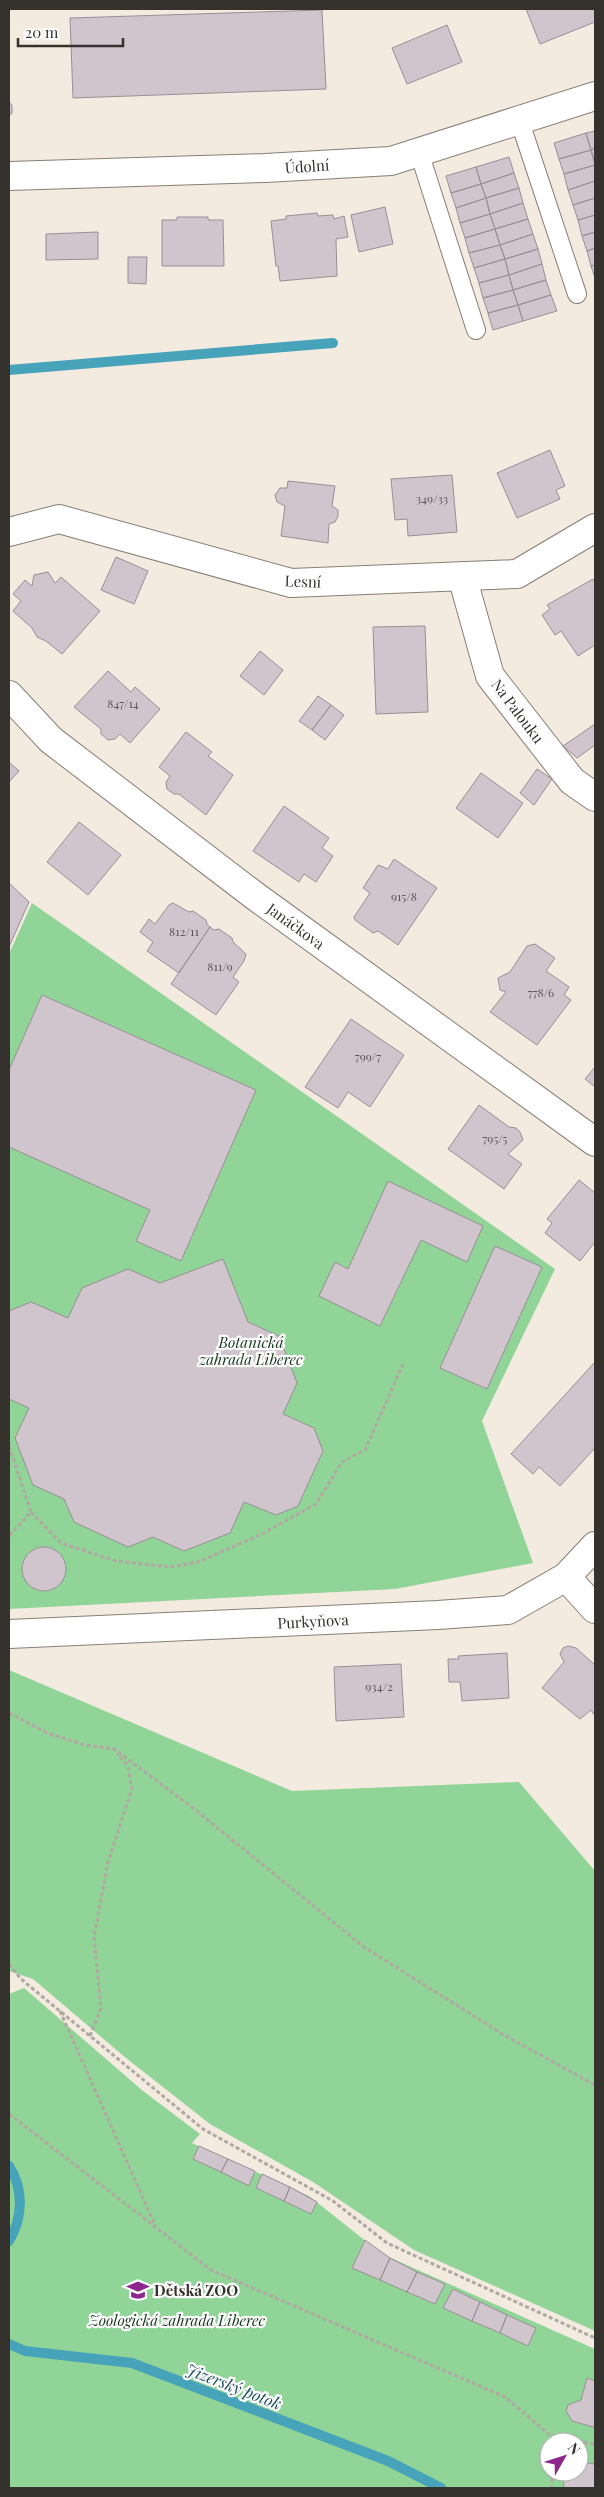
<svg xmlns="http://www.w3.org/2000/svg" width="604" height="2497" font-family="'Playfair Display',serif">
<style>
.green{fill:#90d498;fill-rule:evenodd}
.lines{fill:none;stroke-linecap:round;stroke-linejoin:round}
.stream{stroke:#47a3ba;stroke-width:10}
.building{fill:#d0c5cd;stroke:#998e96}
.lane-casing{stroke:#877f76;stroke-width:20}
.street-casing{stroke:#877f76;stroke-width:30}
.path{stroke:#b0a9a1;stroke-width:3;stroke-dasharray:4 2.5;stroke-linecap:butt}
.lane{stroke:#fff;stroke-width:18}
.street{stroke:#fff;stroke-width:28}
.labels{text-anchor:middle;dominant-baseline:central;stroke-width:4.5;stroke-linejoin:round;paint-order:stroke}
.number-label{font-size:12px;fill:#5c5756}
.street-label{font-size:15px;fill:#35322e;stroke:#fff}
.park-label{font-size:15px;font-style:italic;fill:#15351a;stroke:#fff}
.poi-label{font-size:15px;font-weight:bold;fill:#35322e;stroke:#fff;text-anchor:start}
.water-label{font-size:16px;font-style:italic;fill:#174f5d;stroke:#fff}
</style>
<rect width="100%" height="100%" fill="#f3eae0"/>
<path class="green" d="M32,903L555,1269L482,1421L533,1563L395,1589L9,1609V954Z
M9,1670L292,1791L519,1782L595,1871V2331L414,2250L313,2182L210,2124L126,2058L33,1979L9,1971Z
M24,1988L143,2091L200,2134L192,2143L309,2196L382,2254L595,2349V2488H9V1994ZM549,2442H579V2472H549Z"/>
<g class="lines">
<path class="stream" d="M9,370L333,343
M9,2166C24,2189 23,2218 9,2241
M9,2344L25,2351L132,2363L388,2461L441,2488"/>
</g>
<path class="building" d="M526,9H595V22L540,44Z
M322,10L326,89L73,98L70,18Z
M447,25L462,62L407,84L392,48Z
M9,90V102L12,105V113L9,116Z
M595,131V148L591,150L586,133Z
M586,133L591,150L559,159L554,143Z
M595,148V163L591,150Z
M591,150L595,165L564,174L559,159Z
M509,157L514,173L481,184L476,167Z
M595,165V181L568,190L564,174Z
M476,167L481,184L451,193L446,176Z
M514,173L519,188L486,198L481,184Z
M595,181V198L573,205L568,190Z
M481,184L486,198L456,208L451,193Z
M519,188L523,203L490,214L486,198Z
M486,198L490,214L460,223L456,208Z
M595,198V215L578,220L573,205Z
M523,203L528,219L495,229L490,214Z
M385,207L393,244L359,252L351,215Z
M317,213L318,216L333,215L334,219L344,216L348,237L336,239L337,276L280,281L278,266H276L271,221L286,219V216Z
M490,214L495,229L465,238L460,223Z
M595,215V232L582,236L578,220Z
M177,217H208V220H223L224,266H162V220H177Z
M528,219L533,234L500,245L495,229Z
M495,229L500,245L469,253L465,238Z
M98,232V259L46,260V234Z
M595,232V248L587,251L582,236Z
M533,234L538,249L505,259L500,245Z
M500,245L505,259L474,268L469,253Z
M595,248V265L591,266L587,251Z
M538,249L542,264L509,275L505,259Z
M128,257H147L146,284L128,283Z
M505,259L509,275L479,283L474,268Z
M542,264L546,280L513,290L509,275Z
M595,265V278L591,266Z
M509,275L513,290L483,298L479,283Z
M546,280L551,295L518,305L513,290Z
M513,290L518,305L488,313L483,298Z
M551,295L557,311L523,321L518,305Z
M518,305L523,321L493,330L488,313Z
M550,450L565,486L556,490L560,499L517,518L497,473Z
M452,475L457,532L408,536L407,519L395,520L391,479Z
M288,481L335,486L332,506L338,510V516L335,522L329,524L328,543L281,536L285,506L277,502L275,495L280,488H287Z
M116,557L148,571L134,604L101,590Z
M48,572L55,583L61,577L100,611L62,654L46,641L37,637L32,628L13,611L21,601L13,594L25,580L32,586L34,575Z
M593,579L595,583V645L578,656L561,631L555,635L542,615L550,609L547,605Z
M425,626L428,712L376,714L373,627Z
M260,651L283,670L264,695L240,676Z
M108,671L131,692L135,687L160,709L130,743L120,734L115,739L108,740L101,734V729L74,707Z
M318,696L331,705L312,730L299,721Z
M331,705L344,715L325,740L312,730Z
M595,724V745L577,758L563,746Z
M186,732L212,752L208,756L233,775L206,815L179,794H174L167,789L166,782L170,776L159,767Z
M9,762L19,771L9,782Z
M537,769L552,779L534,805L520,793Z
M481,773L523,803L498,838L456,808Z
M284,806L329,838L322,848L333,856L316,882L304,874L299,882L253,851Z
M79,822L121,855L88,895L47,862Z
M394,859L437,888L398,945L378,931L373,933L355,920L354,917L370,893L363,888L378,865L388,869Z
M9,883L29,902L9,947Z
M173,903L189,912L193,911L206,920L207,924L210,927L179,973L147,951L153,942L140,932L149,919L155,924L169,905Z
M210,927L214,930L219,929L232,938L233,942L246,954L244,961L233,977L239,982L216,1015L171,984Z
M535,944L555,958L546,971L569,987L564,995L571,1000L537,1045L490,1012L506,992L500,990L498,978L510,972L527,946Z
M42,995L256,1090L181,1261L136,1241L150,1210L9,1147V1070Z
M351,1019L404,1055L370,1107L348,1092L338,1108L305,1087Z
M595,1067V1087L585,1079Z
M479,1105L509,1127L516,1128L520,1132L523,1140L508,1154L522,1164L504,1189L448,1149Z
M579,1180L595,1193V1242L580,1261L545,1233L552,1223L547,1219Z
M388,1181L483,1226L467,1262L421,1240L380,1326L319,1296L335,1262L348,1269Z
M495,1246L542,1267L487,1389L440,1368Z
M223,1259L248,1322L279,1336L297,1383L283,1414L314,1428L323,1451L298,1506L276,1515L244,1502L230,1533L184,1551L153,1537L128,1547L74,1522L64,1499L33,1485L15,1438L29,1408L9,1399V1311L31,1302L68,1318L82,1288L128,1269L160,1283Z
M595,1362V1448L560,1486L539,1467L533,1474L511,1454Z
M22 1569a22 22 0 1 1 44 0a22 22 0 1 1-44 0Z
M568,1646L576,1648L595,1665V1716L591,1710L580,1719L542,1688L564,1662L560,1654L563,1648Z
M507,1653L509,1698L462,1701L460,1682H449L448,1659H459L458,1656Z
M401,1664L404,1717L336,1721L334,1667Z
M199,2146L228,2159L221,2172L193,2159Z
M228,2159L255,2171L249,2186L221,2172Z
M262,2174L290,2187L284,2201L256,2188Z
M290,2187L317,2202L311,2214L284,2201Z
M365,2240L390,2258L380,2280L352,2268Z
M390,2258L417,2272L407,2292L380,2280Z
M417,2272L445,2284L435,2304L407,2292Z
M453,2289L480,2302L472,2321L443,2308Z
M480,2302L507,2315L500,2333L472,2321Z
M507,2315L536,2328L528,2346L500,2333Z
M587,2378L595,2381V2426L593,2427L572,2421L566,2411L568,2405L581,2400Z
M581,2462L595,2464V2488H563L565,2474L579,2472V2463Z"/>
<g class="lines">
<g class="lane-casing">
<path id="lane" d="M519,119L577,294
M419,152L476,330"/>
</g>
<g class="street-casing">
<path id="street" d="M9,176L265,168L391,161L595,96
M9,532L59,519L291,583L517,574L595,528
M462,576L490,676L572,781L595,797
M9,695L51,740L255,896L595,1142
M566,1577L595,1609
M9,1634L438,1615L508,1610L566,1577L595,1546"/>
</g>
<path class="path" d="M9,1446L31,1512L9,1536
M31,1512L61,1543L116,1561L171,1567L198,1562L260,1535L316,1504L342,1462L365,1450L403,1364
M9,1713L47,1733L85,1745L114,1749
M113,1748L193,1808L364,1947L504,2035L595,2085
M9,1964L21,1979L203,2129L333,2201L387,2243L595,2338
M60,2011L155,2225
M90,2036L101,2008L94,1937L108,1862L132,1789L128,1766L117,1754
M9,2114L211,2270L505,2397L551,2436L595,2444
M552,2472V2488"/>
<use href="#lane" class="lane"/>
<use href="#street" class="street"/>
</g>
<defs>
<g id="school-bare" transform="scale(1.725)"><path d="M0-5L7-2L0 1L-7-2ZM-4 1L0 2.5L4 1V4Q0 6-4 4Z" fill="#8c278e" stroke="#fff" stroke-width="2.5" paint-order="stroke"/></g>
</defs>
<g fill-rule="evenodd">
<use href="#school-bare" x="138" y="2290"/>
</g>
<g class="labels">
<g class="number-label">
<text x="432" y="498">349/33</text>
<text x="123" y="703">847/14</text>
<text x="404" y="896">915/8</text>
<text x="184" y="931">812/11</text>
<text x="220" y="966">811/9</text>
<text x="541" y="992">778/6</text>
<text x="368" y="1056">799/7</text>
<text x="495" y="1138">795/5</text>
<text x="379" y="1686">934/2</text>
</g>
<g class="street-label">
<text transform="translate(307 166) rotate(-4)">Údolní</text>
<text transform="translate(303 581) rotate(2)">Lesní</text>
<text transform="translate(518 711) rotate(53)">Na Palouku</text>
<text transform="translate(296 926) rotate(36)">Janáčkova</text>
<text transform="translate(313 1621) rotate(-3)">Purkyňova</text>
</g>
<g class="park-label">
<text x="251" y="1342">Botanická<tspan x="251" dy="17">zahrada Liberec</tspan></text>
<text x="177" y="2320">Zoologická zahrada Liberec</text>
</g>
<g class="poi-label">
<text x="154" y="2290">Dětská ZOO</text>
</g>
<g class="water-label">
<text transform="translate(234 2386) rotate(21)">Jizerský potok</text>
</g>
</g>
<rect width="604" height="2497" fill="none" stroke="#35322e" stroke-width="20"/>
<g transform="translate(564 2457) rotate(51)"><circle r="24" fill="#ffffff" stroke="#aeadab"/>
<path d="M0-4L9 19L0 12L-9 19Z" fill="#8c278e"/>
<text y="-8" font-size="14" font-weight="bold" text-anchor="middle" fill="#35322e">N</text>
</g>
<path d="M18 38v8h105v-8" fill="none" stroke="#35322e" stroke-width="2.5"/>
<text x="25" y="38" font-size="15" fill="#35322e" stroke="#ffffff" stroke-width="4" paint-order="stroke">20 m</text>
</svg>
